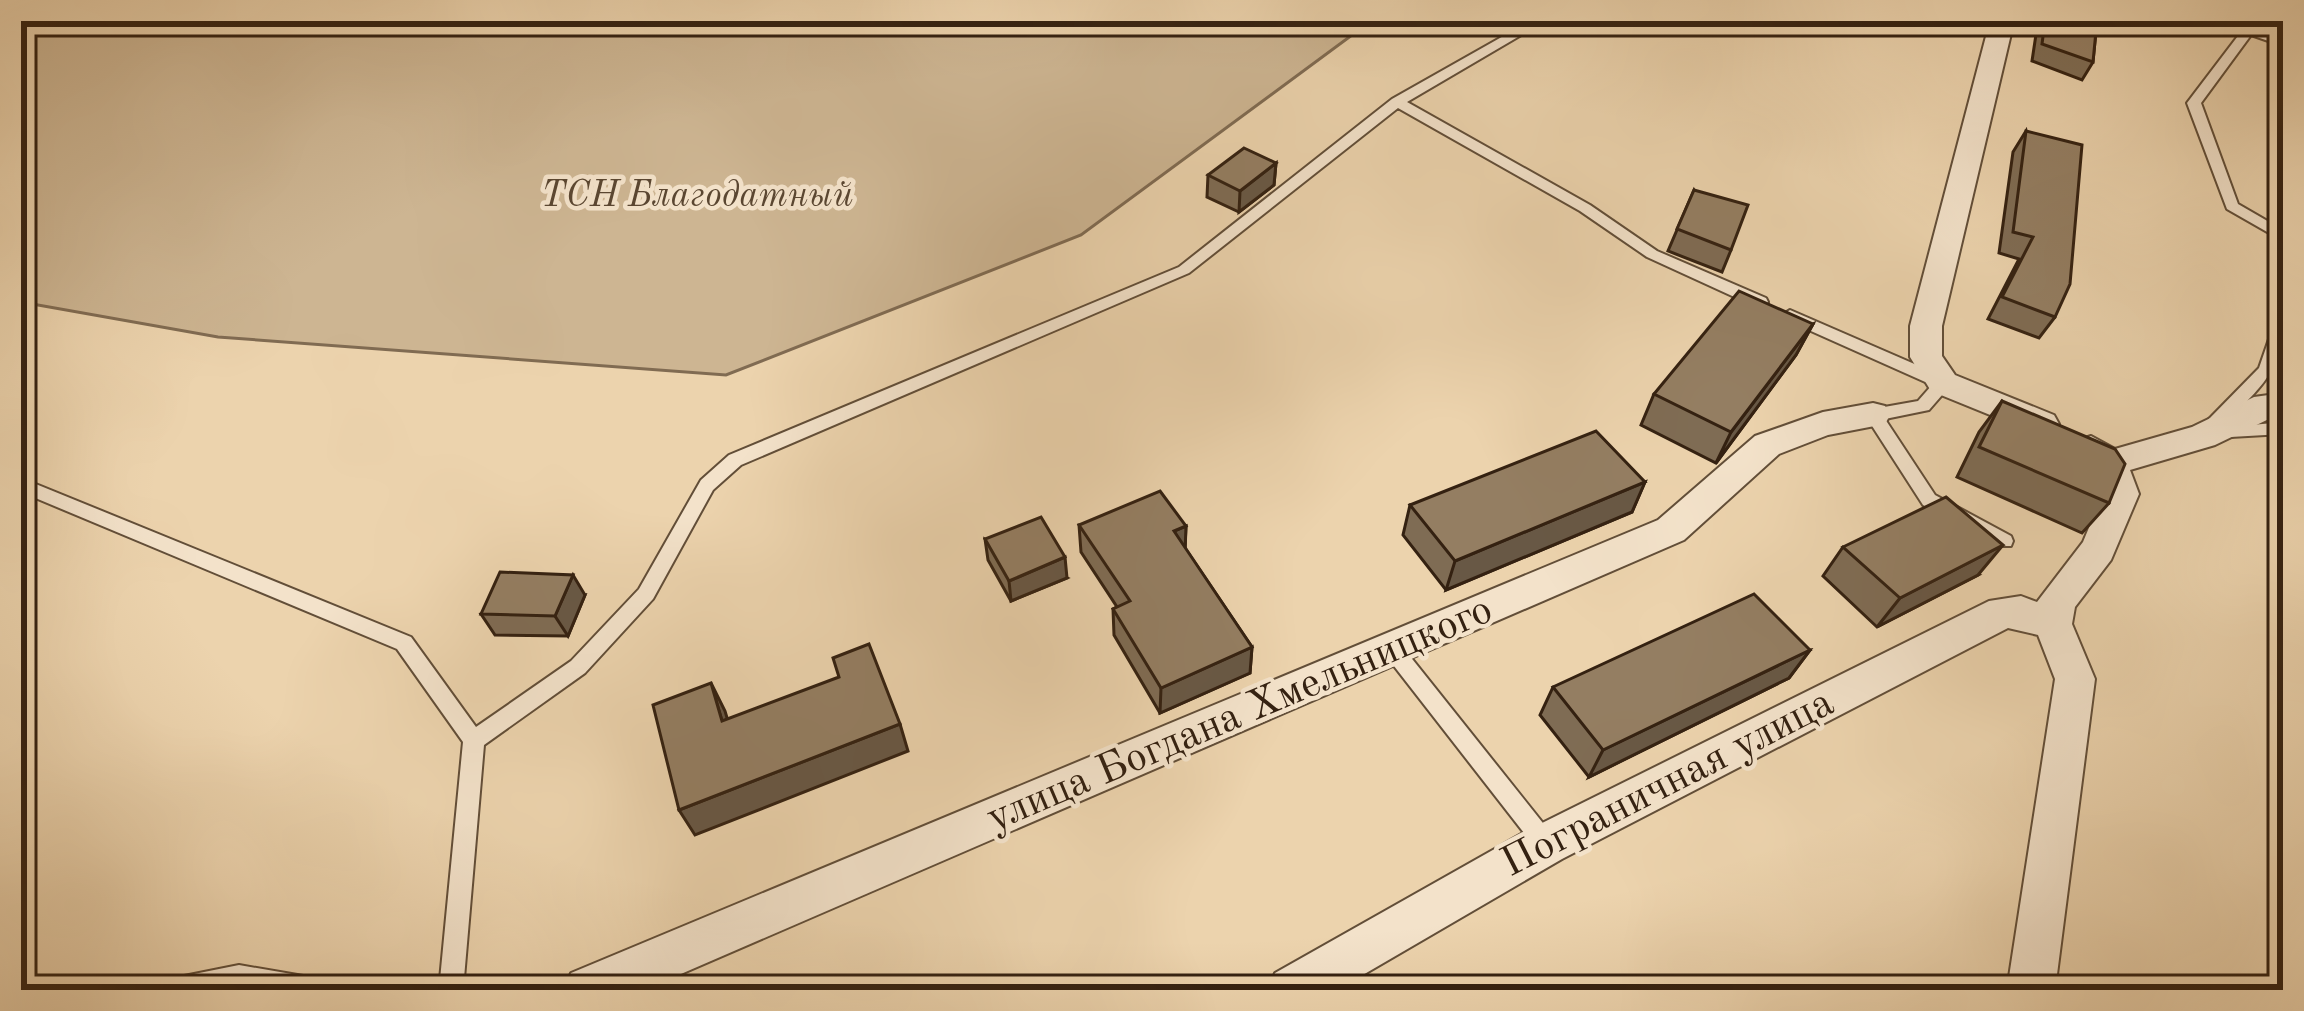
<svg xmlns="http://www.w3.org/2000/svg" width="2304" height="1011" font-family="'Old Standard TT',serif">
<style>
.green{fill:#cdb592;stroke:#806b52;stroke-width:3}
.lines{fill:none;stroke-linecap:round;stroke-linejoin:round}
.service-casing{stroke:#624e38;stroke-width:4}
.minor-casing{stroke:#624e38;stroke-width:4}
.service{fill:#f3e2ca;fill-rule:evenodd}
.minor{fill:#f3e2ca;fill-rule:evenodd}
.wall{fill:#7f6c54;stroke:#342111;stroke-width:3}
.shaded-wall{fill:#685845;stroke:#342111;stroke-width:3}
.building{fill:#947e62;stroke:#342111;stroke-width:3}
.labels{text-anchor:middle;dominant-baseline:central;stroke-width:9;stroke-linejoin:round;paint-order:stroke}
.far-park-label{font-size:36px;font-style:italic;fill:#5a4631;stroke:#f3e2ca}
.street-label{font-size:42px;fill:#342111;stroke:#f3e2ca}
</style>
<rect width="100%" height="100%" fill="#ecd3ad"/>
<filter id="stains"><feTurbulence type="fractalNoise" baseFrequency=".00167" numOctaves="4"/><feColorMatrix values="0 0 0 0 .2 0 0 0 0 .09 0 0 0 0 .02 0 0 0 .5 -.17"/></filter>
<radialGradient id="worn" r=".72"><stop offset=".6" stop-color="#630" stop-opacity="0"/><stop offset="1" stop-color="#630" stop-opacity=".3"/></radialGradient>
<path class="green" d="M21,21H1371L1081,235L726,375L218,337L21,302Z"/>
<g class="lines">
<g class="service-casing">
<path id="service" d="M1530,21H1545L1407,102L1590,205L1657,251L1766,298L1768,302L1766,306H1754L1647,257L1580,211L1398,108L1189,273L741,465L713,490L653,599L585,673L484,745L463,990H439L463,742L397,649L21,492V478L411,637L476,727L571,661L639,589L701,480L729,455L1179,267L1392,99Z
M2215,21H2233L2283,38V46L2251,35L2201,103L2238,204L2283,230V241L2227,209L2187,103L2241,32Z
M1790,310L1949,379L1951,383L1949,387L1929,410L1885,419L1935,495L2011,536L2013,541L2011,546H1997L1923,505L1865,415L1873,409L1918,401L1932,385L1784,319L1782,315Z
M2283,317C2283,375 2258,388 2221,428L2283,422V434L2213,438L2210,434L2213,430L2205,424L2208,420L2259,368L2275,322Z
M1394,643L1401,645L1554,837L1557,844L1554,851L1546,854L1538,851L1387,657L1384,651L1387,645Z
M239,965L315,978L323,982L327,990H162L166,982L174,978Z"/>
</g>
<g class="minor-casing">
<path id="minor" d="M1990,21H2014L1942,326V356L1955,375L2054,415L2059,424L2054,433L2042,436L1931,391L1910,357V326Z
M2283,393V417L2271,418L2215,445L2130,470L2139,494L2111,560L2075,607L2072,624L2095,679L2055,990H2007L2055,679L2038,635L2008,628L1562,859L1337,990H1268L1275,973L1530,829L1989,601L2021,596L2037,602L2083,542L2103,494L2095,470L2074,449L2079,440L2091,436L2115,449L2192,427L2254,397Z
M1873,403L1885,406L1890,415L1885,424L1828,435L1779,454L1684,540L644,990H564L571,973L1658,520L1755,436L1823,412Z"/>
</g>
<use href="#service" class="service"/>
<use href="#minor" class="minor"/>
</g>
<path class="wall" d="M2038,21H2097L2093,62L2082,80L2032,61Z
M2026,131L2055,317L2039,338L1988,319L2019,259L1999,253L2013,152Z
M1276,163L1274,185L1239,212L1207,197L1208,175Z
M1694,190L1731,250L1722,272L1668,251Z
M1813,324L1796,355L1716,463L1641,425L1654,394Z
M2002,401L2109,503L2082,533L1957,477L1979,432Z
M1645,482L1632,512L1446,590L1403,535L1410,505Z
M1079,525L1186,526L1185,548L1252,647L1250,673L1160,713L1114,635L1113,609L1117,607L1081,552Z
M985,539L1067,578L1011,601L988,560Z
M1843,547L1978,575L1877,627L1823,576Z
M585,595L568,636L495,635L481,614Z
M1810,650L1789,678L1589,777L1540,715L1553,687Z"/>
<path class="shaded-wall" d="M1276,163L1274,185L1239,212L1240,191Z
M1813,324L1796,355L1716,463L1731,432Z
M1645,482L1632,512L1446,590L1455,561Z
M1186,526L1185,553L1174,531Z
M2003,545L1978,575L1877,627L1900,598Z
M1065,557L1067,578L1011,601L1009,581Z
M573,575L585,595L568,636L555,616Z
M1252,647L1250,673L1160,713L1161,688Z
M1810,650L1789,678L1589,777L1603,750Z
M711,683L725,711L736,748L722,721Z
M900,724L908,751L695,835L679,810Z"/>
<path class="building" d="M2045,21H2097L2093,62L2042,44Z
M2026,131L2082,145L2070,284L2055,317L2002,297L2033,237L2013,232Z
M1244,148L1276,163L1240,191L1208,175Z
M1694,190L1748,205L1731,250L1677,229Z
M1739,291L1813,324L1731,432L1654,394Z
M2002,401L2115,449L2125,464L2109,503L1979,447Z
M1596,431L1645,482L1455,561L1410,505Z
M1160,491L1186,526L1174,531L1252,647L1161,688L1113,609L1130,601L1079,525Z
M1946,497L2003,545L1900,598L1843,547Z
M1041,517L1065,557L1009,581L985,539Z
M500,572L573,575L555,616L481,614Z
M1754,594L1810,650L1603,750L1553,687Z
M869,644L900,724L679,810L653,705L711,683L722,721L839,677L833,658Z"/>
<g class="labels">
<g class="far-park-label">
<text x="697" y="197">ТСН Благодатный</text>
</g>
<g class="street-label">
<text transform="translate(1240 715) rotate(-23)">улица Богдана Хмельницкого</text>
<text transform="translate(1668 784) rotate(-27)">Пограничная улица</text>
</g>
</g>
<rect width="2304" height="1011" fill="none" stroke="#ecd3ad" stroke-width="72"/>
<rect x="24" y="24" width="2256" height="963" fill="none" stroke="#342111" stroke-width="6"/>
<rect x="36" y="36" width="2232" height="939" fill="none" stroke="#342111" stroke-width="3"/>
<rect width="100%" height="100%" filter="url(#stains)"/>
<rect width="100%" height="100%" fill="url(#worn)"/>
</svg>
